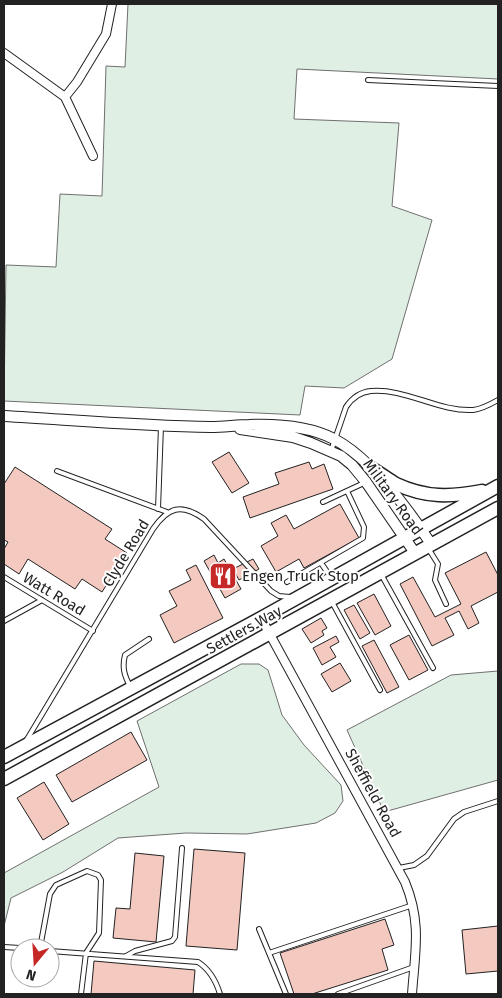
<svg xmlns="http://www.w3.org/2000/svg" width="502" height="998" font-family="'Fira Sans',sans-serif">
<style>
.green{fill:#e0efe3;stroke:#6f6f6f}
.building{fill:#f3c9c0;stroke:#222}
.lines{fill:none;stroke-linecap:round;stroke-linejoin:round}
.service-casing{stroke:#222;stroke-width:6}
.minor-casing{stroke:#222;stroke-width:10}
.tertiary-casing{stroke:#222;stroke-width:12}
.primary-casing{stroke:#222;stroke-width:15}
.service{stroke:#fff;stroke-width:4}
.minor{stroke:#fff;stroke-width:8}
.tertiary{stroke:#fff;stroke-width:10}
.primary{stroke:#fff;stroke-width:12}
.labels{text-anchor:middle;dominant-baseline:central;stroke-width:4;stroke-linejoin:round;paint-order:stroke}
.street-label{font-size:15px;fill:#222;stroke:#fff}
.poi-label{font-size:15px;fill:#222;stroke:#fff;text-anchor:start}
</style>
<rect width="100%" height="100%" fill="#fff"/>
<path class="green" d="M128,4H498V79L297,69L294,119L399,123L392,206L432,220L392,359L344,388L305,386L300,415L4,401L6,265L56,267L60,194L102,196L106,66L125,67Z
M241,664H259L268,670L282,715L304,745L341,785L343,801L335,813L316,823L247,834L186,833L118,838L63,872L11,898L4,926V873L159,787L137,721Z
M498,671V780L384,812L347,730L451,675Z"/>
<path class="building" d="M229,452L249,483L232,493L212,462Z
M309,462L312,469L324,464L333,489L250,518L243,497L279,484L275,473Z
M15,467L112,529L105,539L127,553L102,592L82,579L75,589L28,559L19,574L4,564V549L8,542L4,540V484Z
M340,504L359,538L304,568L299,559L276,572L261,546L278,536L271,523L286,515L294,529Z
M486,552L498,575V592L471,606L479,623L468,629L459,611L445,618L454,635L432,646L400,584L413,577L435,617L461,604L445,573Z
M214,555L218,563L224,559L241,589L225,598L204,561Z
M253,559L259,569L239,580L233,569Z
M196,565L223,618L174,643L160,615L177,606L169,591L191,580L186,570Z
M374,594L391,626L375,635L357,603Z
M354,605L370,633L360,639L344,610Z
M321,618L327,628L322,631L324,635L311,643L302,629Z
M409,635L428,670L409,680L390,645Z
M336,636L339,642L330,647L336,657L322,665L313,648Z
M374,640L399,687L387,693L362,646Z
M340,663L351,681L332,692L321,674Z
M131,732L147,760L72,802L56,775Z
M44,782L69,824L43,840L17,798Z
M194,849L245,853L237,950L186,946Z
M135,853L164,856L156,942L113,938L116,908L130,909Z
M385,919L394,945L382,949L388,970L312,994H294L280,953Z
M498,926V971L466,974L462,930Z
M94,961L195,970L193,994H91Z"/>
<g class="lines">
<g class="service-casing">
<path id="service" d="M368,80L498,86
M331,451L346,407C352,398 360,392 371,391C405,388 439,412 473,410C482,409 491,404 498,400
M57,471L167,512
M323,502L364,483
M158,509L161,426
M428,548L438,564L435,580L446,604
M321,563L330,576
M381,574L433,668
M4,577L93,631
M287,582L363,538L364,527L347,491
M332,602L380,690
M4,621L42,600
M130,686C124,675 122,667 125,655L149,639
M26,741L153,529C168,507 181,503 204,519L271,591L279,596L290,597
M399,868L414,865L427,856L454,819L464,812L498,801
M259,929L286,994
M4,947L20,948
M40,948L50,894L56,885L87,871L98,875L101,880L99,933L86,953L81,994
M50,951L198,962C209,969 216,981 220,994
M269,953L413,905
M126,956L135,951L172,941L175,937L182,848
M338,994L414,967"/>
</g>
<g class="minor-casing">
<path id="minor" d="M4,53L65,97L93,156
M65,97L77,82L106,34L112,4
M261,618L405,882C422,923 415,952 412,994"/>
</g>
<g class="tertiary-casing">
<path id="tertiary" d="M4,416C73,420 142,426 211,427C224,427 237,425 249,425C277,424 309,426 334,439C372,459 408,509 431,544
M240,429L293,437L311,443L341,456L352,465L366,482L415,553"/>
</g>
<g class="primary-casing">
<path id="primary" d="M369,467C379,472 387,479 396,484C426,498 451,497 482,491
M4,757L261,618L498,486
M4,779L498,508"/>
</g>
<use href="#service" class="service"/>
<use href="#minor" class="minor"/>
<use href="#tertiary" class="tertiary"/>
<use href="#primary" class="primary"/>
</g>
<defs>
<g id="restaurant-square" transform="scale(1.4375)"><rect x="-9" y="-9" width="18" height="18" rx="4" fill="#c62828" stroke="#fff"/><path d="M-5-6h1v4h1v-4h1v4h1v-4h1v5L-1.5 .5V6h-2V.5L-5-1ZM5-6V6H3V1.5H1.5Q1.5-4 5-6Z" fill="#fff"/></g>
</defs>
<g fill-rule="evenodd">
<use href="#restaurant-square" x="223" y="576"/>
</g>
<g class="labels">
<g class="street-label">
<text transform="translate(393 497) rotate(54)">Military Road</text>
<text transform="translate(126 553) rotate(-59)">Clyde Road</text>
<text transform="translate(54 594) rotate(31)">Watt Road</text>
<text transform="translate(244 630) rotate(-29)">Settlers Way</text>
<text transform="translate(373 793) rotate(61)">Sheffield Road</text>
</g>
<g class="poi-label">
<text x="242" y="576">Engen Truck Stop</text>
</g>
</g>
<rect width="502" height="998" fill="none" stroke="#222222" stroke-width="10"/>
<g transform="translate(35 963) rotate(198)"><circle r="24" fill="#ffffff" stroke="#a7a7a7"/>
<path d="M0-4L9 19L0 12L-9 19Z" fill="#c62828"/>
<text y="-8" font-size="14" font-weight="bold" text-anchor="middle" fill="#222222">N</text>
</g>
</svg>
